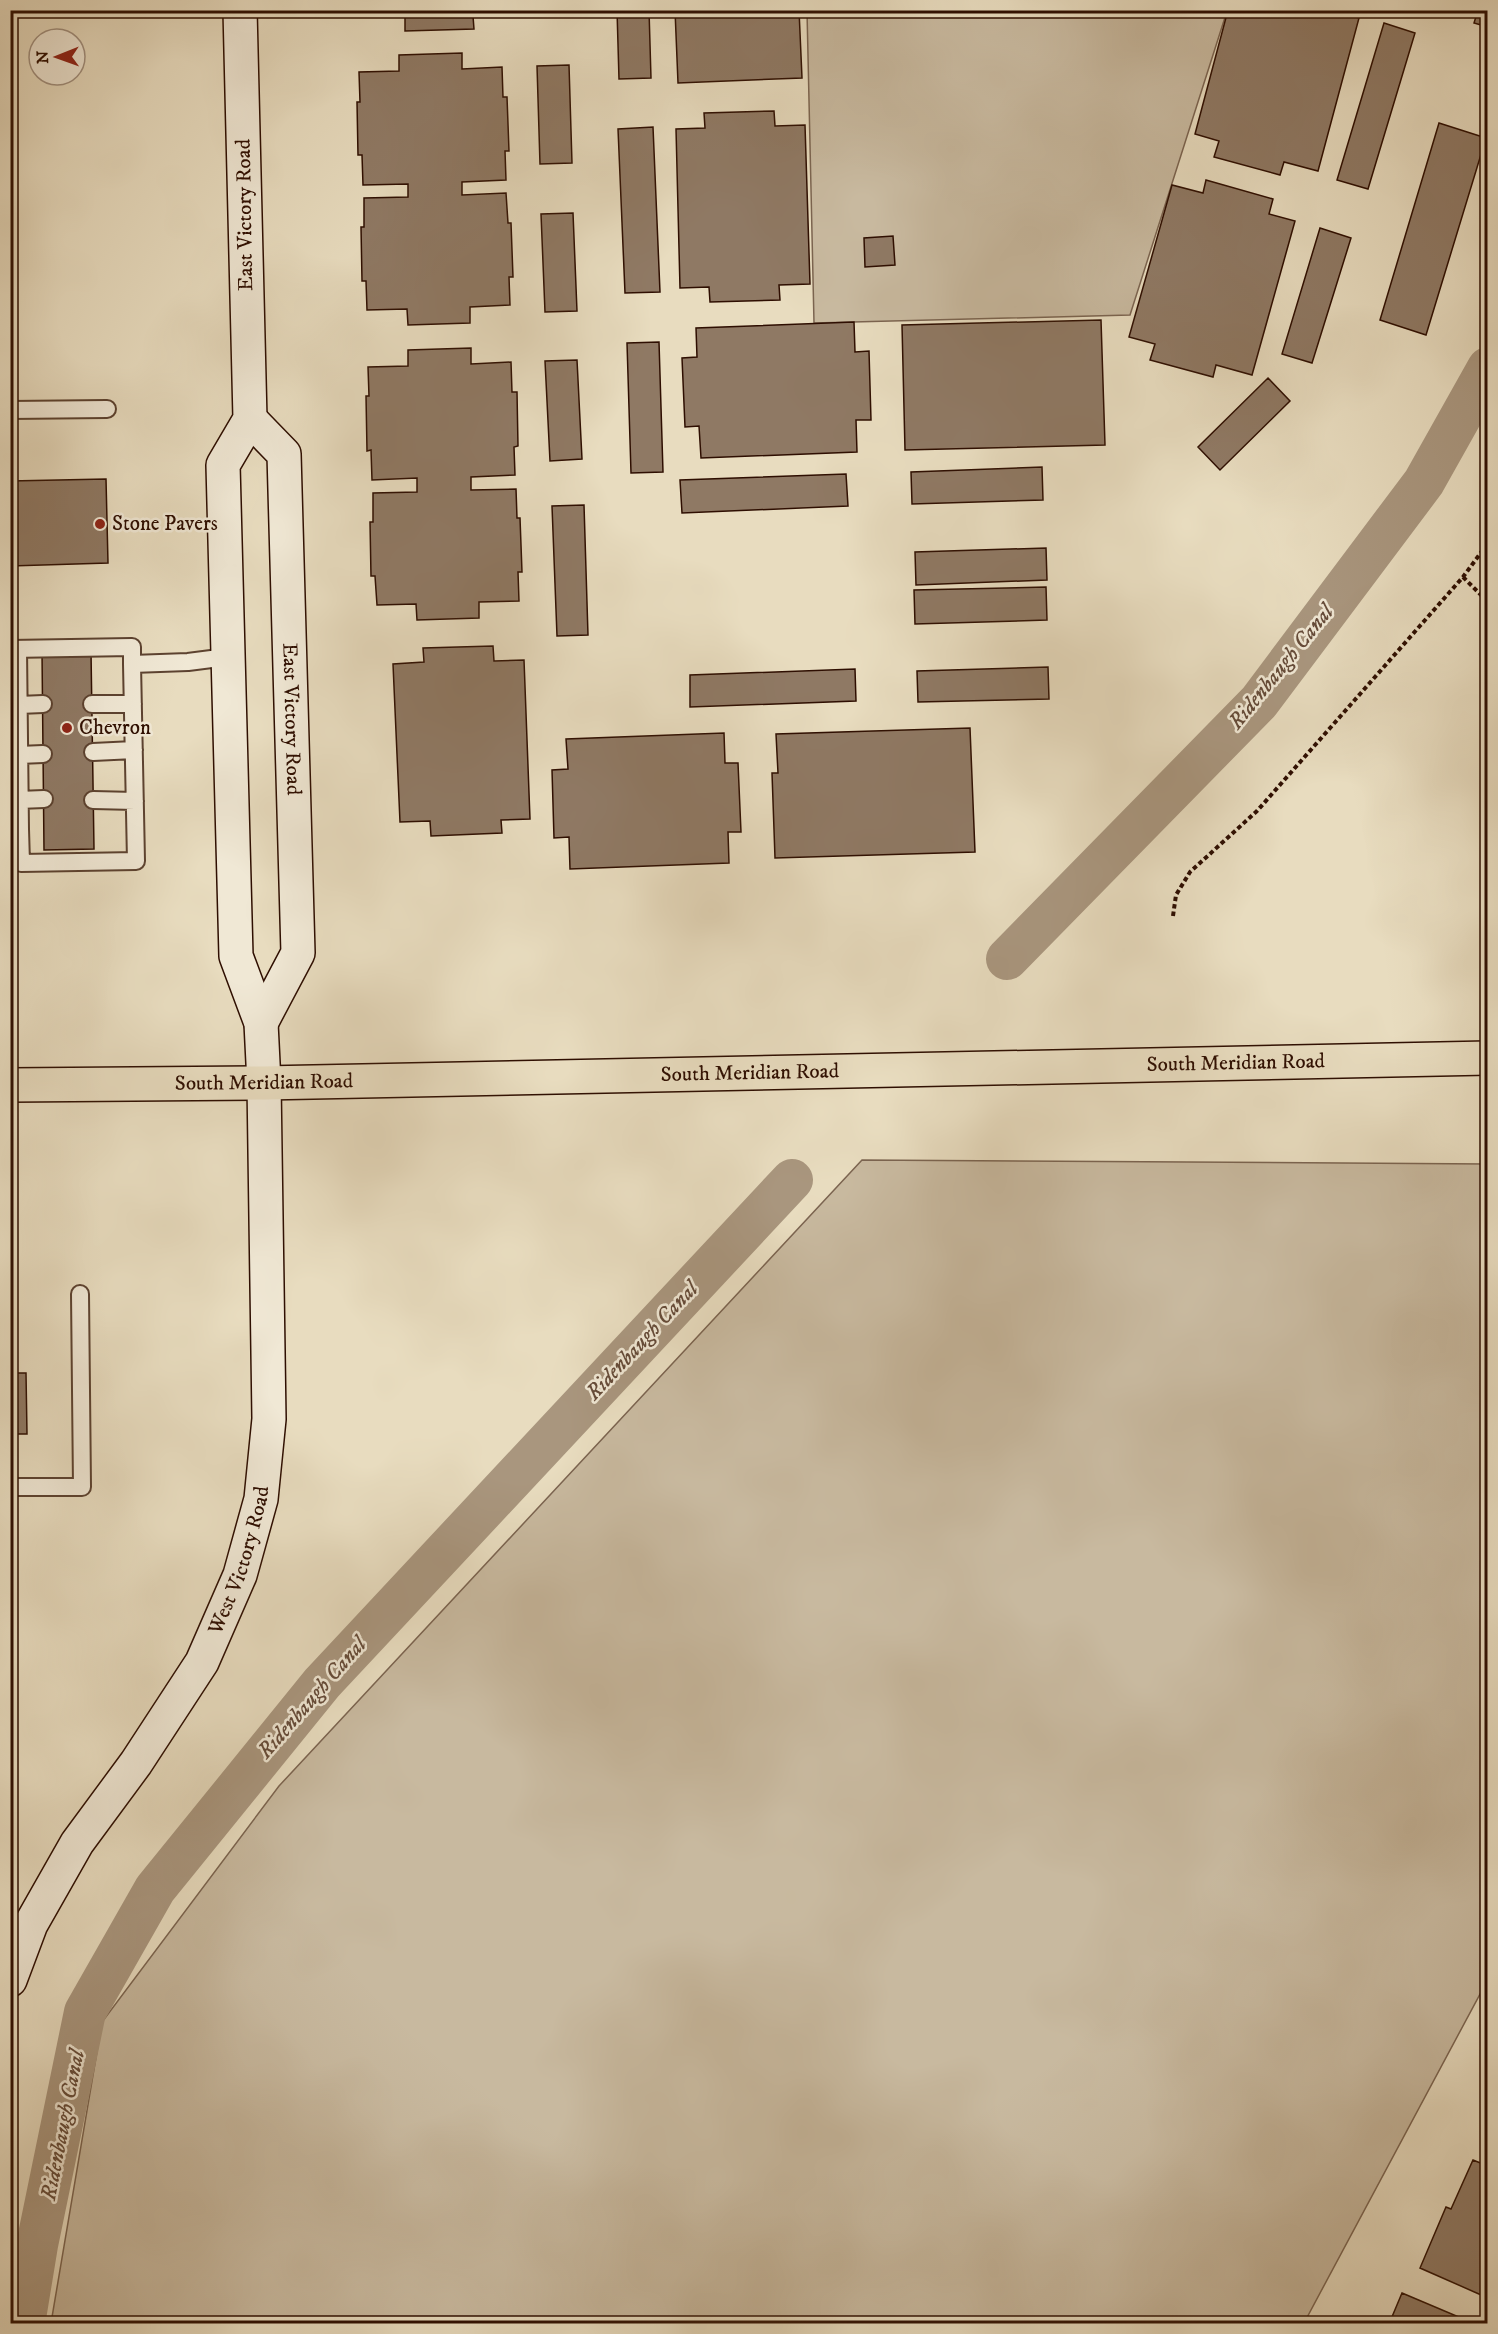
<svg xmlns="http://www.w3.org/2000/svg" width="1498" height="2334" font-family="'IM FELL DW Pica',serif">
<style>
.green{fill:#c8b99f;stroke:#7b6450;stroke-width:1.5}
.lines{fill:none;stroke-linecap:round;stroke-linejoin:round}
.canal{stroke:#a9967e;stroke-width:42}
.building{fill:#8f7964;stroke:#2e0e01;stroke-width:1.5}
.service-casing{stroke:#5c4230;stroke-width:20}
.secondary-casing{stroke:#2e0e01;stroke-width:36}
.primary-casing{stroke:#2e0e01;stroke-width:36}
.path{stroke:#2e0e01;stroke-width:4;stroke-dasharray:4.5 3;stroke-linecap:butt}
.service{stroke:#f0e8d5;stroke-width:16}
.secondary{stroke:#f0e8d5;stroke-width:33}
.primary{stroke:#e8dcbf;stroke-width:33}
.poi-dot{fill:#8f2418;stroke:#f0e8d5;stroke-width:2}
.labels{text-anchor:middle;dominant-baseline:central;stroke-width:5;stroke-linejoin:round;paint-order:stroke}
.street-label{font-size:21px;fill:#2e0e01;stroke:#f0e8d5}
.poi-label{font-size:21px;fill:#2e0e01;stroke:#f0e8d5;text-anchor:start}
.water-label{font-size:22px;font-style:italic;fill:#654b39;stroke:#f0e8d5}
</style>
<rect width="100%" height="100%" fill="#e8dcbf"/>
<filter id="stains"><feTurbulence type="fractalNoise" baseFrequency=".00333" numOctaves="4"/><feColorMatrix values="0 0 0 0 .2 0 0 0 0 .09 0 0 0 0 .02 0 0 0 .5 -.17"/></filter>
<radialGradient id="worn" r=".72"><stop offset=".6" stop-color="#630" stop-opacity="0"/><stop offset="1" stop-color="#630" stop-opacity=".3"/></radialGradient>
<path class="green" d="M807,11H1227L1130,315L814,323Z
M862,1160L1487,1164V1981L1304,2323H51L102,2022L279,1786Z"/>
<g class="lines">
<path class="canal" d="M1007,959L1259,702L1424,482L1488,368
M24,2324L37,2245L85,2012L155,1889L322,1683L792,1180"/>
</g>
<path class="building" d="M375,10H505V15L473,16L474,29L405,31V16L375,17Z
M535,10H568V14L535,15Z
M617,10H649L651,78L619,79Z
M675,10H799L802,78L678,83Z
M1228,10H1334L1359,18L1318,171L1284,162L1280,175L1214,157L1219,141L1195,134Z
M1478,10H1488V27L1474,23Z
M1384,23L1415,33L1368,189L1337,180Z
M462,53V69L502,67L503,97H507L509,151H505L506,180L462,182V195L506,193L508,223H511L513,277H509L510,305L470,307V323L408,325L407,309L367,310L366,281H362L361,227H364V198L408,197V184L363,185L362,155H358L357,102H360L359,72L399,71V55Z
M569,65L572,163L540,164L537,66Z
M774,111L775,126L805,125L810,284L779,285L780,300L710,302L709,287L680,288L676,129L705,128L704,113Z
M1439,123L1486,138L1426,335L1380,320Z
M653,127L660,292L625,293L618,129Z
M1206,180L1273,199L1269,214L1295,221L1252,375L1216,365L1213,377L1150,360L1155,344L1129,337L1172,185L1203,193Z
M573,213L577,311L545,312L541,214Z
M1320,228L1351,238L1312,363L1282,354Z
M893,236L895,265L865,267L864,238Z
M1101,320L1105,445L905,450L902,325Z
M854,322L855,352L869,351L871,420H856L857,452L701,458L699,426L685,427L682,358L697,357L696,328Z
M659,342L663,472L631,473L627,343Z
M471,348V364L511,362L512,392H517L518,446L514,447L515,475L471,477V490L516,489L517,518H520L522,572H518L519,601L479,602V618L417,620L416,604L377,605L375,576H371L370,522H373V493L417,492V478L372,480L371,450L367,451L366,396H369L368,367L408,366V350Z
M577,360L582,459L550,461L545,361Z
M1268,378L1290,401L1220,470L1198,447Z
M1042,467L1043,500L912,504L911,472Z
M846,474L848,506L682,513L680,480Z
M106,479L108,563L10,566V481Z
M584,505L588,635L557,636L552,506Z
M1046,548L1047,580L916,585L915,552Z
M1046,587L1047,620L915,624L914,590Z
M493,646L494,661L524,660L530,819L501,820L502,833L431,836L430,821L400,822L393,664L424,662L423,648Z
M42,652H91L94,849L44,850Z
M1048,667L1049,699L918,702L917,671Z
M855,669L856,701L690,707V675Z
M970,728L975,852L775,858L772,773H778L776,734Z
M724,733L725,763H738L741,832H728L729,863L570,869L569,837L554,838L552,770L568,769L566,739Z
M10,1373H26L27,1434H10Z
M1473,2160L1488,2166V2298L1420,2268L1446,2207L1451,2209Z
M1402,2293L1473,2323V2324H1389Z"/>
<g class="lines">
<g class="service-casing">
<path id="service" d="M10,410L107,409
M10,649L132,647V664
M18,649L20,829
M92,704H133
M19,705L43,704
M93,752L134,750
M19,755L43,754
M19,800L44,799
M93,800L135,801
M10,829H20L21,863L136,861L132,664L188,662L227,657
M10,1487H82L80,1294"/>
</g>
<g class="secondary-casing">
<g id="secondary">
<path id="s1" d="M250,419L284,454L298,953L261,1023"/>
<path id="s2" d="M10,1980L31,1924L77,1843L136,1763L202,1662L240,1575L261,1499L269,1419L264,1083L261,1023L236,956L223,465L250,419L240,10"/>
</g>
</g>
<g class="primary-casing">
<g id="primary">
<path id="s3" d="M10,1085L264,1083L1488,1058"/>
</g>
</g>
<path class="path" d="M1463,577L1488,602
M1173,916L1176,895L1190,872L1257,811L1463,577L1488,543"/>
<use href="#service" class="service"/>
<use href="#secondary" class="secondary"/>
<use href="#primary" class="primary"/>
</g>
<g class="poi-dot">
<circle cx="100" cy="524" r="6"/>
<circle cx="67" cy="728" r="6"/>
</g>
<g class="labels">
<g class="street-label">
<text transform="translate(245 215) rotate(-91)">East Victory Road</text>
<text stroke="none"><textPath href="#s1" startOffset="314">East Victory Road</textPath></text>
<text stroke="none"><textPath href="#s3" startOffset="1226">South Meridian Road</textPath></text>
<text stroke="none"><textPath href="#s3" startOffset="740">South Meridian Road</textPath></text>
<text stroke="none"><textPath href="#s3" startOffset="254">South Meridian Road</textPath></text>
<text stroke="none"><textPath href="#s2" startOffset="482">West Victory Road</textPath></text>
</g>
<g class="poi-label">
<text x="112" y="524">Stone Pavers</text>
<text x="79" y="728">Chevron</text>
</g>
<g class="water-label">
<text transform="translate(1281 667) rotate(-51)">Ridenbaugh Canal</text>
<text transform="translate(642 1341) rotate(-47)">Ridenbaugh Canal</text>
<text transform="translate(312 1698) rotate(-49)">Ridenbaugh Canal</text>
<text transform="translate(63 2125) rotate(-79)">Ridenbaugh Canal</text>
</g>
</g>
<rect width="1498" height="2334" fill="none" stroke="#e8dcbf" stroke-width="36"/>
<rect x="12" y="12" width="1474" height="2310" fill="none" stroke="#2e0e01" stroke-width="3"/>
<rect x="18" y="18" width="1462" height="2298" fill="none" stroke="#2e0e01" stroke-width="1.5"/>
<g transform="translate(57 57) rotate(269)"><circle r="28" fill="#f0e8d5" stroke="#a29180" stroke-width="1.5"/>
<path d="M0-4.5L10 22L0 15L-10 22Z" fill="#8f2418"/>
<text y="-9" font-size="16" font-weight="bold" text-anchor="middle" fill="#2e0e01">N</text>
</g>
<rect width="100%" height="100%" filter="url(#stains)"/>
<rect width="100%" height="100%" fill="url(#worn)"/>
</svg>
